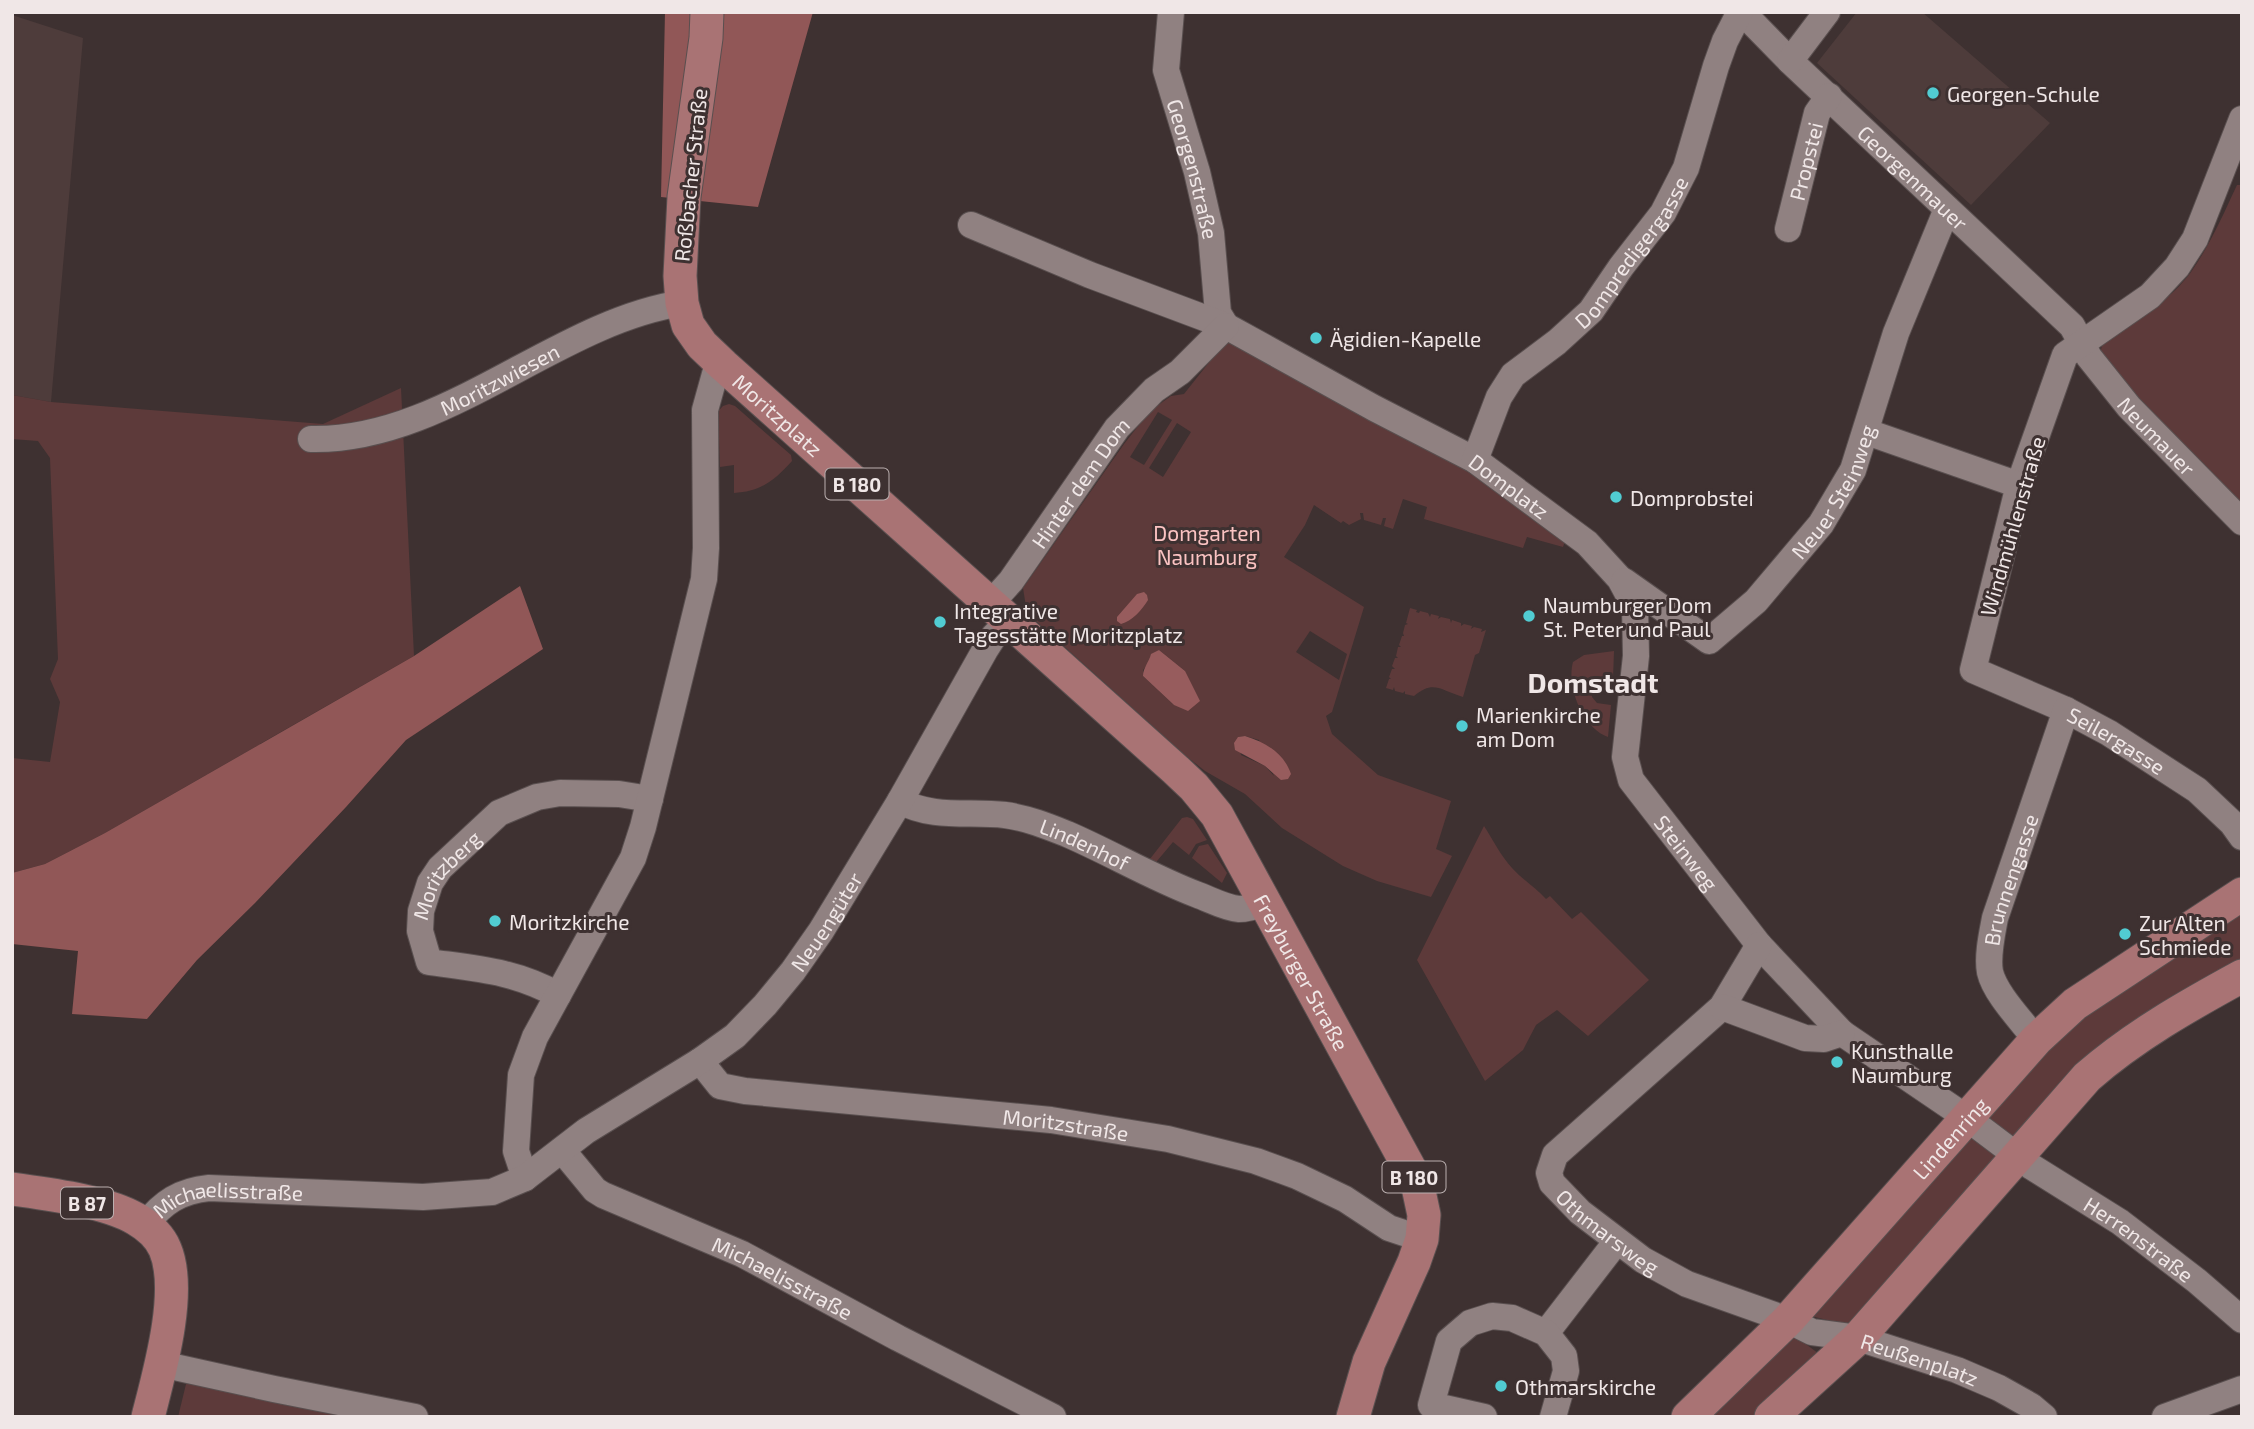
<svg xmlns="http://www.w3.org/2000/svg" width="2254" height="1429" font-family="'Exo 2',sans-serif">
<style>
.built{fill:#4e3c3b}
.green{fill:#5d3a3a;fill-rule:evenodd}
.forest{fill:#915757}
.water{fill:#975c5d}
.lines{fill:none;stroke-linecap:round;stroke-linejoin:round}
.minor-casing{stroke:#594f4f;stroke-width:28}
.major-casing{stroke:#594f4f;stroke-width:35}
.minor{stroke:#908181;stroke-width:26}
.major{stroke:#a97374;stroke-width:33}
.poi-dot{fill:#51ccd2;stroke:#3e3131;stroke-width:2.5}
.labels{text-anchor:middle;dominant-baseline:central;stroke-width:6;stroke-linejoin:round;paint-order:stroke}
.shield{fill:#3e3131;stroke:#bbb0b0;stroke-width:2}
.shield-label{font-size:19px;font-weight:bold;fill:#f0e7e7}
.poi-label{font-size:21px;fill:#f0e7e7;stroke:#3e3131;text-anchor:start}
.street-label{font-size:21px;fill:#f0e7e7;stroke:#3e3131}
.park-label{font-size:21px;fill:#fbc3c2;stroke:#3e3131}
.district-label{font-size:28px;font-weight:bold;fill:#f0e7e7;stroke:#3e3131}
</style>
<rect width="100%" height="100%" fill="#3e3131"/>
<path class="built" d="M1857,12H1922L2050,123L1971,205L1817,63Z
M12,15L83,38L51,402L12,395Z"/>
<path class="green" d="M2237,185H2242V510L2139,402L2100,354L2102,345C2130,326 2172,299 2191,272C2210,245 2223,215 2237,185Z
M1226,341L1473,466L1566,538L1563,547L1527,537L1523,548L1424,519L1427,507L1403,499L1393,529L1384,526L1386,518H1383L1381,525L1364,520L1363,513H1360L1361,519L1349,525L1343,521L1341,523L1314,505L1305,525L1284,557L1364,607L1332,712L1326,716L1332,734L1378,775L1451,801L1436,849L1452,856L1431,897L1377,881L1343,866L1282,828L1245,794L1205,771L1186,756L1027,613L1023,588L1124,444L1150,411L1171,396L1184,394ZM1158,412L1172,420L1144,465L1130,457ZM1177,423L1191,432L1163,477L1149,468ZM1310,631L1347,654L1339,680L1296,652ZM1159,650L1185,671L1174,705L1143,676V670ZM1245,736L1259,740L1274,776L1265,766L1241,755L1238,737Z
M401,388L414,656L260,744V746L255,747L105,833L45,864L12,873V758L50,762L60,702L50,679L58,659L50,458L38,441L12,439V395L51,402L323,424Z
M729,404L735,406L791,455L792,461C775,480 760,492 734,493V465L720,467L718,411L723,406Z
M1410,608L1417,610L1416,612L1419,613L1420,611L1428,613L1430,617L1431,614L1439,616L1438,619L1441,617L1450,619L1451,623L1452,620L1461,623V626L1464,624L1472,626L1471,629L1474,627L1482,629L1481,632L1486,630L1479,653L1475,655L1463,697C1439,689 1433,680 1414,696L1405,694V691L1403,693L1395,691L1394,687L1393,690L1386,688L1389,679H1391L1389,677L1392,669H1395L1392,666L1395,658H1398L1396,656L1398,647H1401L1399,645L1402,636H1404L1403,633L1405,625L1408,624L1406,623Z
M1614,651L1613,679C1598,676 1592,682 1592,697L1597,703L1611,705L1608,737C1583,728 1566,687 1573,662L1584,655Z
M1187,817L1193,819L1207,840L1196,844L1189,855L1173,842L1152,867L1146,864L1182,818Z
M1484,826C1493,840 1501,856 1512,868C1523,880 1535,887 1546,899L1550,896L1572,919L1581,912L1649,980L1588,1036L1557,1010L1536,1025L1523,1050L1485,1081L1417,960Z
M1208,844L1227,873L1222,883L1192,858L1199,846Z
M2242,904V966L2131,1028L1857,1327L1802,1314L2072,1017Z
M1786,1329L1823,1357L1759,1417H1696Z
M187,1380L364,1417H178Z"/>
<path class="forest" d="M665,12H813L758,207L661,197Z
M520,586L543,649L406,740L346,807L255,903L197,960L147,1019L72,1014L78,951L12,944V873L45,864L105,833L414,656Z"/>
<path class="water" d="M1144,592L1147,595L1148,600C1142,610 1132,621 1121,624L1117,621V617L1137,594Z
M1159,650L1185,671L1200,701L1188,711L1174,705L1143,676C1143,668 1149,662 1151,654Z
M1245,736C1265,742 1284,753 1291,774L1288,779L1281,780L1265,766L1235,750L1234,743L1238,737Z"/>
<g class="lines">
<g class="minor-casing">
<g id="minor">
<path id="s1" d="M1171,12L1166,70L1197,172L1211,233L1218,313L1226,326"/>
<path id="s2" d="M1742,12L1790,61L2072,326L2089,357L2129,407L2242,522"/>
<path d="M1790,61L1827,12"/>
<path id="s3" d="M2242,119L2195,239L2177,267L2150,296L2065,355L2019,485L1973,670L2066,710L2109,733L2197,790L2232,823L2242,837"/>
<path id="s4" d="M971,225L1090,275L1226,326L1374,408L1475,460L1587,543L1620,579L1635,607L1636,656L1625,757L1631,780L1759,945L1842,1033L1967,1118L2032,1167L2120,1222L2197,1281L2242,1320"/>
<path id="s5" d="M1788,229L1817,113L1829,96"/>
<path d="M1867,432L2019,485"/>
<path id="s6" d="M311,439C444,442 554,323 682,303"/>
<path id="s7" d="M1475,460L1499,397L1513,375L1557,342L1591,311L1621,267L1663,213L1686,168L1716,66L1725,41L1740,12"/>
<path id="s8" d="M1624,581L1709,641L1756,601L1821,524L1853,470L1896,333L1947,209"/>
<path id="s9" d="M991,603L1011,581L1117,428L1154,390L1180,372L1226,326"/>
<path id="s10" d="M900,801C933,819 969,811 1005,815C1027,818 1047,826 1067,834C1111,853 1153,878 1198,895C1211,900 1226,908 1239,909C1249,909 1257,906 1265,903"/>
<path id="s11" d="M1759,945L1722,1007L1555,1155L1549,1173L1552,1183L1580,1212L1643,1260L1687,1284L1788,1320L1812,1332L1858,1338L1957,1370L1999,1388L2031,1406L2044,1417"/>
<path id="s12" d="M558,995C514,971 479,969 429,962L420,931L421,911L430,883L440,868L499,813L537,797L560,793L619,794L650,799"/>
<path d="M1722,1007L1805,1038L1824,1039L1842,1033"/>
<path id="s13" d="M2036,1040C2023,1022 1995,994 1990,972C1987,956 1992,934 1995,918L2066,710"/>
<path id="s14" d="M700,1061L720,1086L745,1091L1051,1120L1168,1139L1256,1161L1297,1176L1345,1199L1389,1228L1422,1239"/>
<path id="s15" d="M562,1150L595,1190L603,1195L742,1254L898,1338L1053,1417"/>
<path d="M525,1178L516,1151L521,1075L535,1037L633,858L643,827L704,579L706,548L705,410L715,374L723,365"/>
<path id="s16" d="M145,1225C163,1202 180,1191 209,1188L423,1197L492,1192L525,1178L586,1131L700,1061L735,1036L765,1005L793,971L821,931L900,801L985,650L994,636L1010,620"/>
<path d="M1546,1333L1617,1241"/>
<path d="M161,1364L274,1389L415,1417"/>
<path d="M1484,1417L1431,1405L1449,1341L1470,1323L1492,1316L1512,1318L1546,1333L1564,1356L1566,1371L1553,1417"/>
<path d="M2165,1417L2242,1389"/>
</g>
</g>
<g class="major-casing">
<g id="major">
<path id="s17" d="M707,12L706,38L684,197L680,276L682,303L688,325L702,345L723,365L1176,770L1194,787L1217,815L1417,1182L1424,1215L1422,1239L1414,1262L1369,1362L1353,1417"/>
<path d="M12,1189C47,1194 106,1201 136,1219C148,1226 160,1237 165,1249C183,1291 159,1374 148,1417"/>
<path id="s18" d="M1688,1417L1788,1320L2036,1040L2075,1004L2242,894"/>
<path d="M1771,1417L1858,1338L2087,1077C2134,1036 2187,1006 2242,976"/>
</g>
</g>
<use href="#minor" class="minor"/>
<use href="#major" class="major"/>
</g>
<g class="poi-dot">
<circle cx="1933" cy="93" r="7"/>
<circle cx="1316" cy="338" r="7"/>
<circle cx="1616" cy="497" r="7"/>
<circle cx="1529" cy="616" r="7"/>
<circle cx="940" cy="622" r="7"/>
<circle cx="1462" cy="726" r="7"/>
<circle cx="495" cy="921" r="7"/>
<circle cx="2125" cy="934" r="7"/>
<circle cx="1837" cy="1062" r="7"/>
<circle cx="1501" cy="1386" r="7"/>
</g>
<g class="labels">
<g class="shield">
<rect x="825.5" y="468.5" width="63" height="31" rx="5"/>
<rect x="1382.5" y="1161.5" width="63" height="31" rx="5"/>
<rect x="61" y="1187.5" width="52" height="31" rx="5"/>
</g>
<g class="shield-label">
<text x="857" y="484">B 180</text>
<text x="1414" y="1177">B 180</text>
<text x="87" y="1203">B 87</text>
</g>
<g class="poi-label">
<text x="1947" y="93">Georgen-Schule</text>
<text x="1330" y="338">Ägidien-Kapelle</text>
<text x="1630" y="497">Domprobstei</text>
<text x="1543" y="604">Naumburger Dom<tspan x="1543" dy="24">St. Peter und Paul</tspan></text>
<text x="954" y="610">Integrative<tspan x="954" dy="24">Tagesstätte Moritzplatz</tspan></text>
<text x="1476" y="714">Marienkirche<tspan x="1476" dy="24">am Dom</tspan></text>
<text x="509" y="921">Moritzkirche</text>
<text x="2139" y="922">Zur Alten<tspan x="2139" dy="24">Schmiede</tspan></text>
<text x="1851" y="1050">Kunsthalle<tspan x="1851" dy="24">Naumburg</tspan></text>
<text x="1515" y="1386">Othmarskirche</text>
</g>
<g class="street-label">
<text stroke="none"><textPath href="#s5" startOffset="70">Propstei</textPath></text>
<text stroke="none"><textPath href="#s1" startOffset="161">Georgenstraße</textPath></text>
<text transform="translate(690 175) rotate(-84)">Roßbacher Straße</text>
<text stroke="none"><textPath href="#s2" startOffset="238">Georgenmauer</textPath></text>
<text stroke="none"><textPath href="#s7" startOffset="266">Dompredigergasse</textPath></text>
<text stroke="none"><textPath href="#s6" startOffset="200">Moritzwiesen</textPath></text>
<text stroke="none"><textPath href="#s17" startOffset="443">Moritzplatz</textPath></text>
<text stroke="none"><textPath href="#s2" startOffset="595">Neumauer</textPath></text>
<text stroke="none"><textPath href="#s9" startOffset="150">Hinter dem Dom</textPath></text>
<text stroke="none"><textPath href="#s4" startOffset="600">Domplatz</textPath></text>
<text stroke="none"><textPath href="#s8" startOffset="301">Neuer Steinweg</textPath></text>
<text transform="translate(2012 526) rotate(-74)">Windmühlenstraße</text>
<text stroke="none"><textPath href="#s3" startOffset="794">Seilergasse</textPath></text>
<text stroke="none"><textPath href="#s10" startOffset="192">Lindenhof</textPath></text>
<text stroke="none"><textPath href="#s4" startOffset="1043">Steinweg</textPath></text>
<text stroke="none"><textPath href="#s12" startOffset="231">Moritzberg</textPath></text>
<text stroke="none"><textPath href="#s13" startOffset="178">Brunnengasse</textPath></text>
<text stroke="none"><textPath href="#s16" startOffset="796">Neuengüter</textPath></text>
<text stroke="none"><textPath href="#s17" startOffset="1216">Freyburger Straße</textPath></text>
<text stroke="none"><textPath href="#s14" startOffset="380">Moritzstraße</textPath></text>
<text stroke="none"><textPath href="#s18" startOffset="383">Lindenring</textPath></text>
<text stroke="none"><textPath href="#s16" startOffset="93">Michaelisstraße</textPath></text>
<text stroke="none"><textPath href="#s11" startOffset="399">Othmarsweg</textPath></text>
<text stroke="none"><textPath href="#s4" startOffset="1643">Herrenstraße</textPath></text>
<text stroke="none"><textPath href="#s15" startOffset="259">Michaelisstraße</textPath></text>
<text stroke="none"><textPath href="#s11" startOffset="740">Reußenplatz</textPath></text>
</g>
<g class="park-label">
<text x="1207" y="532">Domgarten<tspan x="1207" dy="24">Naumburg</tspan></text>
</g>
<g class="district-label">
<text x="1593" y="682">Domstadt</text>
</g>
</g>
<rect width="2254" height="1429" fill="none" stroke="#f0e7e7" stroke-width="28"/>
</svg>
